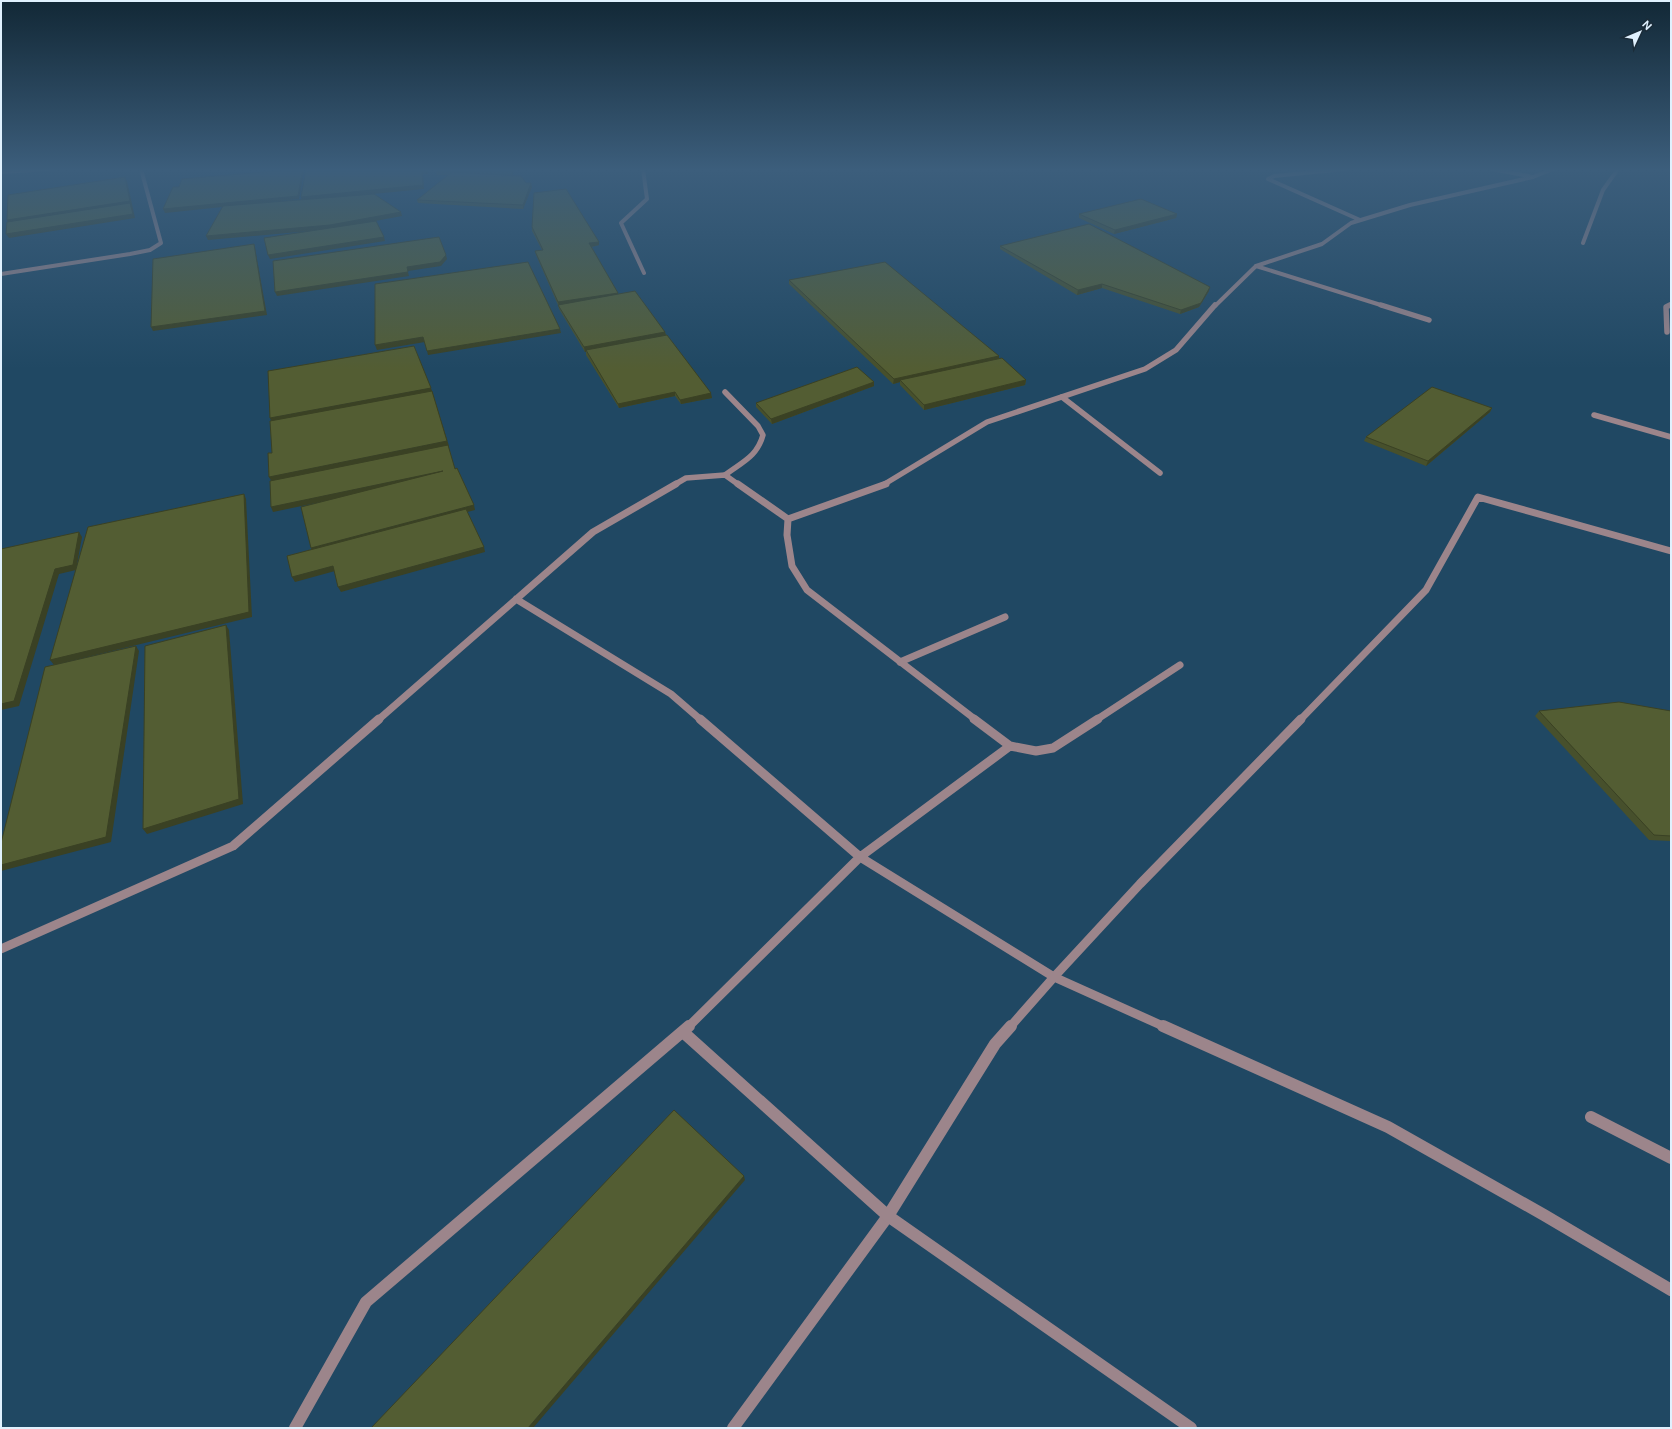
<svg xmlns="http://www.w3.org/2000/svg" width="1672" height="1429" font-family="'DM Sans',sans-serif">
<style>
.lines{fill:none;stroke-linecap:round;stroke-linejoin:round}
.lane-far3{stroke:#9c858b;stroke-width:4}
.lane-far2{stroke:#9c858b;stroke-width:5.5}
.lane-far1{stroke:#9c858b;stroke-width:7}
.lane{stroke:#9c858b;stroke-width:12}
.street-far4{stroke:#9c858b;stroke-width:4}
.street-far3{stroke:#9c858b;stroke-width:5.5}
.street-far2{stroke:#9c858b;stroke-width:7}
.street-far1{stroke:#9c858b;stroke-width:9}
.street{stroke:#9c858b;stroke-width:12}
.wall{fill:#47502c}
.shaded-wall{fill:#3a4124}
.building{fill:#535d33;stroke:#3a4124}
</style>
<rect width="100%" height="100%" fill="#204863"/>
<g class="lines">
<path class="lane-far3" d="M1256,266L1384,306
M1,274L130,254L150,250L161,243L141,169"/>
<path class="lane-far2" d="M1381,305L1429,320
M725,392L758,426L763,435C757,457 742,462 725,475
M1062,397L1160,473"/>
<path class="lane-far1" d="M900,662L1005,617"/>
<path class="lane" d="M733,1428L888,1216"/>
<path class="street-far4" d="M643,169L647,199L621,223L644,273
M1345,169L1274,176L1268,179L1360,220
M1491,169L1529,176
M1,172L49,169
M1583,243L1603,190L1618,169
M1215,306L1256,266L1322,244L1351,223L1410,205L1533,177L1553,169
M1668,306L1671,304"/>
<path class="street-far3" d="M1667,332L1666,307L1670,305
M1594,415L1671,437
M674,485L686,478L725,475L739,485
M883,485L987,422L1145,369L1176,350L1215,305"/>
<path class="street-far2" d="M738,484L788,519L886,484
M788,519L787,535L792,566L807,590L976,720
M516,599L671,694L701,720
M378,720L593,532L676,484
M1096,720L1180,665
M1300,720L1426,590L1478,497L1671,551"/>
<path class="street-far1" d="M700,719L860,857L1010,746L974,719
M1010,746L1036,751L1053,748L1098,719
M1,949L233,846L379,719
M688,1027L860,857L1054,977L1010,1027
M1165,1027L1054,977L1140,884L1301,719"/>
<path class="street" d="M1163,1026L1388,1127L1544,1215L1671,1290
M683,1032L888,1216L1191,1428
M1591,1117L1671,1158
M888,1216L995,1044L1011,1026
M295,1428L366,1302L689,1026"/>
</g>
<path class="wall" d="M1,169H5V170H1Z
M515,169L512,175H506L526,183L532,187L523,209L418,203L417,200L448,175H437L436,172Z
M1079,214H1177L1176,218L1114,234L1079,218Z
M532,227L599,245L592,247L618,294L665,332L666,335L712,398L681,404L675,396L619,408L586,355V352H585L559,309L558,305L536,255L535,251L542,250L532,231Z
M1000,246L1209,291L1199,307L1180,314L1102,288L1077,295L1000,249Z
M789,280L999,359L1026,380L1025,385L924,410L900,385V382L893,384L789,284Z
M874,382V386L772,424L756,407V403Z
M1492,408L1490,412L1426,466L1364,441L1366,437Z
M1539,711H1671V841L1649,840L1535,716Z"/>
<path class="shaded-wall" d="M303,169L304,172L299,199L165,213L163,209Z
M428,169V174H423L424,189L302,201L301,197L422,171Z
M513,169H515L512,175V171Z
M125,177L127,181L135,218L9,238L6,234L9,224L7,220Z
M531,183L532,187L523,209V205Z
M401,212L402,216L332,229L208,240L206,236Z
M1177,214L1176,218L1114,234L1115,230Z
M384,237L385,241L270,259L268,255Z
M599,242V245L590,247L589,243Z
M254,244L255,248L267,315L153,331L151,327Z
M446,255L447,259L441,266L408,271L407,267Z
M408,272L409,276L277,296L275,292Z
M1102,284V288L1077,295L1078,290Z
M1210,287L1209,291L1199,307L1180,314L1181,310Z
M618,293V297L559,306L558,302Z
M560,329L561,333L428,355L427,351Z
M665,332L666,336L586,350V352H585L584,347Z
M423,337L425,342L377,350L375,345Z
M999,356V361L900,380V382L893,384L894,379Z
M1026,380L1025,385L924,410V405Z
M874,382V386L772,424L771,419Z
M431,388L449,446L272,482L269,477L447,441L272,423L270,418Z
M675,392V396L619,408L618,404Z
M711,393L712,398L681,404L680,400Z
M1492,408L1490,412L1426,466L1428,461Z
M443,471L445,476L273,512L271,507Z
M244,494L246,499L252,617L54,665L50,660Z
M474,505L475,510L313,552L311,548Z
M79,532L82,537L76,570L59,574L19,706L1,710V704L55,569Z
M484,547L485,552L341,592L338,587Z
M333,566L335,571L295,582L292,577Z
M226,625L229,630L243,804L147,834L143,829Z
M136,646L139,651L111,842L1,871V865Z
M744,1176L745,1180L533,1428H528Z"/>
<path class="building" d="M299,169H303L298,196L163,209L173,187H179L182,179Z
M306,169H427V170L422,171L423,185L301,197Z
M440,169H513L512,171L436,172Z
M452,172L521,176L526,183H531L523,205L417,200Z
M125,177L130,201L7,220L8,195Z
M566,189L599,242L589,243L618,293L558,302L535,251L543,250L532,227L534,193Z
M374,194L401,212L330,225L206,236L223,206Z
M1141,199L1177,214L1115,230L1079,214Z
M130,203L133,214L6,234L7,222Z
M376,221L384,237L268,255L264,238Z
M1089,224L1210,287L1201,303L1181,310L1102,284L1078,290L1000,246Z
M439,237L446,255L440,262L407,267L408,272L275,292L273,261Z
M254,244L265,311L151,327L153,259Z
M528,262L560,329L427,351L423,337L375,345V284Z
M885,262L999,356L894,379L789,280Z
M635,291L665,332L584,347L558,305Z
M667,335L711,393L680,400L675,392L618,404L586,350Z
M414,346L431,388L270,418L268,371Z
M1002,358L1026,380L924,405L900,380Z
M857,367L874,382L771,419L756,403Z
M1432,387L1492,408L1428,461L1366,437Z
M432,391L447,441L269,477L268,453H272L270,421Z
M448,445L455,469L457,468L474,505L311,548L301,507L443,471L271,507L270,481Z
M244,494L249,612L50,660L88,527Z
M466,509L484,547L338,587L333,566L292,577L287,556Z
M79,532L73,565L55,569L14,701L1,704V549Z
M226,625L239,799L143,829L145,646Z
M136,646L106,837L1,865V843L45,667Z
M1619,702L1671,711V836L1654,835L1539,711Z
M674,1110L744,1176L528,1428H371Z"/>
<linearGradient id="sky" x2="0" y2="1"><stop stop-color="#122836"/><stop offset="0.46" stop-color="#3c5e7c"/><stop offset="1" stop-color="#3c5e7c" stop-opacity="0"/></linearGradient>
<rect width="1672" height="369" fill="url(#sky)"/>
<rect width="1672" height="1429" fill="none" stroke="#e0f1fe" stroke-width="4"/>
<g transform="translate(1640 32) rotate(46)" stroke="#1b2c39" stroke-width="3" paint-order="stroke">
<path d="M0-3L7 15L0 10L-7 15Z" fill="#e0f1fe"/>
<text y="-6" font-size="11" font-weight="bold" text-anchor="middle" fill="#e0f1fe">N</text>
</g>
</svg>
